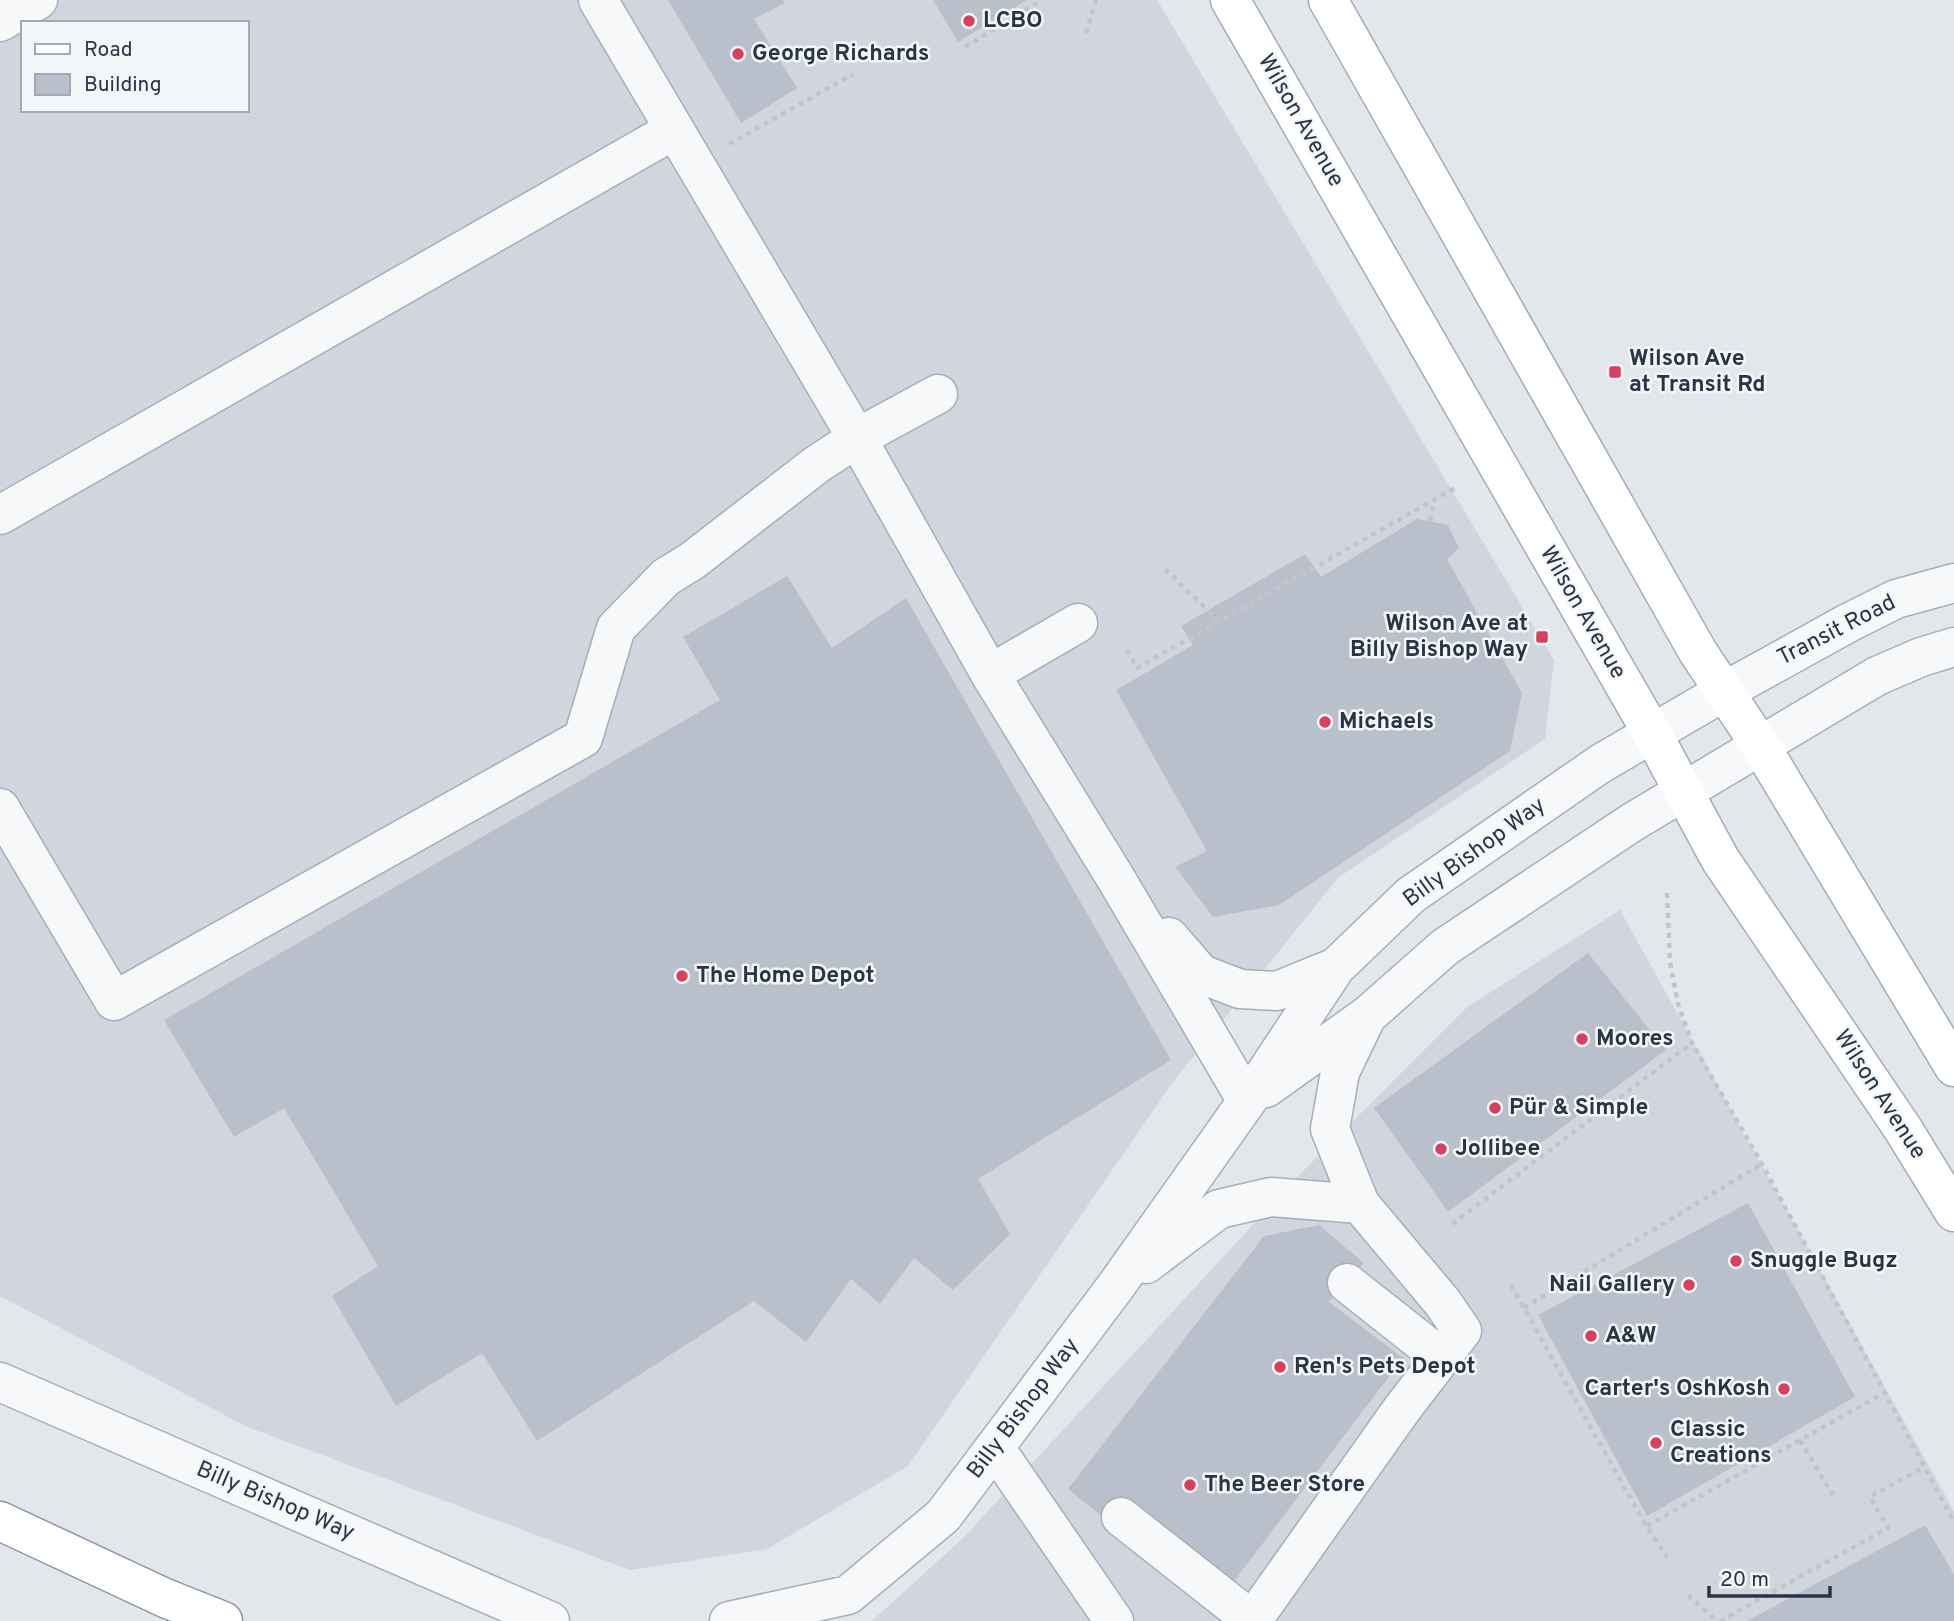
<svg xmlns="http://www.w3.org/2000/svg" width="1954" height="1621" font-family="Overpass,sans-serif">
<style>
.built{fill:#d1d6de;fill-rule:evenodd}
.building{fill:#bac0cb}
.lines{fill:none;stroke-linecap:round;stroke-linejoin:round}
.minor-casing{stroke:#a7aeb7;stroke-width:41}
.major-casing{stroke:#a1acb9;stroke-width:41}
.highway-casing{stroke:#8995a4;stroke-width:41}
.path{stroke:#c1c5cb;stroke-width:4.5;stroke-dasharray:5 5;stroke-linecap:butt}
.minor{stroke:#f6f8fa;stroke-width:38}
.major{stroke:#fff;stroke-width:38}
.highway{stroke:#fff;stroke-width:38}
.poi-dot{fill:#d9405e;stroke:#f3f6f9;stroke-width:2.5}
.labels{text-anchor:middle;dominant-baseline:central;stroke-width:5;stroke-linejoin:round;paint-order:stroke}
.poi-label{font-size:23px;font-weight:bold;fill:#293546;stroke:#f3f6f9;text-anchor:start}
.street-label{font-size:23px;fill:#293546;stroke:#f3f6f9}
</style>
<rect width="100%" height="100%" fill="#e3e7ec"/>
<path class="built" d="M0,0H1157L1554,660L1545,739L1339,877L1173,1082L908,1466L767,1549L630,1570L247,1427L0,1296ZM23,23H247V110H23Z
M1620,910L1954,1511V1621H872L964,1537L1297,1177L1467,1007Z"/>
<path class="building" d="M668,0H783L785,3L754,19L797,88L741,123Z
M933,0H1027L958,42Z
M1417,519L1448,525L1459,548L1447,559L1522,693L1510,751L1279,905L1213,917L1175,867L1207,851L1116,690L1193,645L1181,626L1305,554L1321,577Z
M787,576L832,648L906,598L1171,1060L978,1179L1010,1234L953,1290L914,1258L880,1304L851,1279L806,1342L754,1301L537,1441L482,1353L396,1406L332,1296L378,1266L284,1108L234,1137L164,1020L720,700L683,637Z
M1588,953L1666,1050L1448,1212L1374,1108Z
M1748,1203L1855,1397L1647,1516L1538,1315Z
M1319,1225L1364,1263L1329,1302L1403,1358L1232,1584L1114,1526L1068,1489L1264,1236Z
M1925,1525L1954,1574V1621H1747Z"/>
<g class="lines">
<g class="minor-casing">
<path id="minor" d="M598,0L857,438L990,674L1115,877L1247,1101
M0,22L38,0
M0,515L674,130
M990,674L1078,623
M0,808L114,1001L583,738L616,628L666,577L692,561L816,465L857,438L938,394
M1169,937L1201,974L1240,989L1277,991L1336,967
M1266,1088L1368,1015L1445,947L1631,823L1877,676L1921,657L1954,647
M1146,1264L1219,1209L1271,1197L1360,1204
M1347,1283L1442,1358
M0,1382L550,1621
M995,1448L1114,1621
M1121,1517L1253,1621
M729,1621L848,1595L943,1516L1116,1286L1247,1101L1336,967L1411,895L1600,764L1725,691L1848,623L1896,599L1954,583
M1252,1621L1402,1409L1462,1331L1443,1303L1360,1204L1330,1129L1340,1072L1365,1020"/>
</g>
<g class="major-casing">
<path id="major" d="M1230,0L1652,733L1720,859L1903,1129L1954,1212
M1328,0L1698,652L1760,745L1954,1067"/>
</g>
<g class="highway-casing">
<path id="highway" d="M0,1521L165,1598L223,1621"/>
</g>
<path class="path" d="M1086,33L1096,0
M965,47L1042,0
M887,58L914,53
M729,144L853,74
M1430,521L1434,502
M1165,569L1219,621
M1127,650L1137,668L1455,488
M1667,893L1670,962L1678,1004L1692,1043L1762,1164L1954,1522
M1452,1224L1692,1043
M1511,1285L1646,1526L1667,1557
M1524,1308L1762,1164
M1800,1440L1833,1495
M1647,1526L1884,1393
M1688,1595L1717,1621
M1720,1621L1888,1528L1870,1497L1924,1467"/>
<use href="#minor" class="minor"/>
<use href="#major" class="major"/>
<use href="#highway" class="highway"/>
</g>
<g class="poi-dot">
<circle cx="969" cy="21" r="7"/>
<circle cx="738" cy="54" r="7"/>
<rect x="1608" y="365" width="14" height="14" rx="3.5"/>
<rect x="1535" y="630" width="14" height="14" rx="3.5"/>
<circle cx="1325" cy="722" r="7"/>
<circle cx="682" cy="976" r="7"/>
<circle cx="1582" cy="1039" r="7"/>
<circle cx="1495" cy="1108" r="7"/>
<circle cx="1441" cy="1149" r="7"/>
<circle cx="1736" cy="1261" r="7"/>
<circle cx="1689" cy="1285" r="7"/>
<circle cx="1591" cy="1336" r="7"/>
<circle cx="1280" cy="1367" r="7"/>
<circle cx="1784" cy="1389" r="7"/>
<circle cx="1656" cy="1443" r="7"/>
<circle cx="1190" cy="1485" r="7"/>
</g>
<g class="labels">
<g class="poi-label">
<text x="983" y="21">LCBO</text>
<text x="752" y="54">George Richards</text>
<text x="1629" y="359">Wilson Ave<tspan x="1629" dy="26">at Transit Rd</tspan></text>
<text x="1528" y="624" text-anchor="end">Wilson Ave at<tspan x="1528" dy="26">Billy Bishop Way</tspan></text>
<text x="1339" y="722">Michaels</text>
<text x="696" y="976">The Home Depot</text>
<text x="1596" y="1039">Moores</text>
<text x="1509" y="1108">Pür &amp; Simple</text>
<text x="1455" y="1149">Jollibee</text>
<text x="1750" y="1261">Snuggle Bugz</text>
<text x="1675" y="1285" text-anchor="end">Nail Gallery</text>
<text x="1605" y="1336">A&amp;W</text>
<text x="1294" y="1367">Ren's Pets Depot</text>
<text x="1770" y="1389" text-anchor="end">Carter's OshKosh</text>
<text x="1670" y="1430">Classic<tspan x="1670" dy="26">Creations</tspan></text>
<text x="1204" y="1485">The Beer Store</text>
</g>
<g class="street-label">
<text transform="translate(1300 121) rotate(60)">Wilson Avenue</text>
<text transform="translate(1582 613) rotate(60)">Wilson Avenue</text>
<text transform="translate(1837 631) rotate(-27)">Transit Road</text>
<text transform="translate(1475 853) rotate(-36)">Billy Bishop Way</text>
<text transform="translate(1879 1095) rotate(57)">Wilson Avenue</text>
<text transform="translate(1024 1409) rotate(-53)">Billy Bishop Way</text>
<text transform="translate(275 1502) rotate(23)">Billy Bishop Way</text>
</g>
</g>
<rect x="21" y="21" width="228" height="91" fill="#f3f6f9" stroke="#a2a9b1" stroke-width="2"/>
<rect x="35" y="44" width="35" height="10" fill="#ffffff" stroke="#a2a9b1" stroke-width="2"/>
<text x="84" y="56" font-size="21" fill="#293546">Road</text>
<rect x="35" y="74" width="35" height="21" fill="#bac0cb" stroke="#a2a9b1" stroke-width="2"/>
<text x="84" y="91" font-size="21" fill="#293546">Building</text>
<path d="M1709 1586v10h121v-10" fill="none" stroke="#293546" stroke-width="3.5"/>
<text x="1720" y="1586" font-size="21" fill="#293546" stroke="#f3f6f9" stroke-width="5" paint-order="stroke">20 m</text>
</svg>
